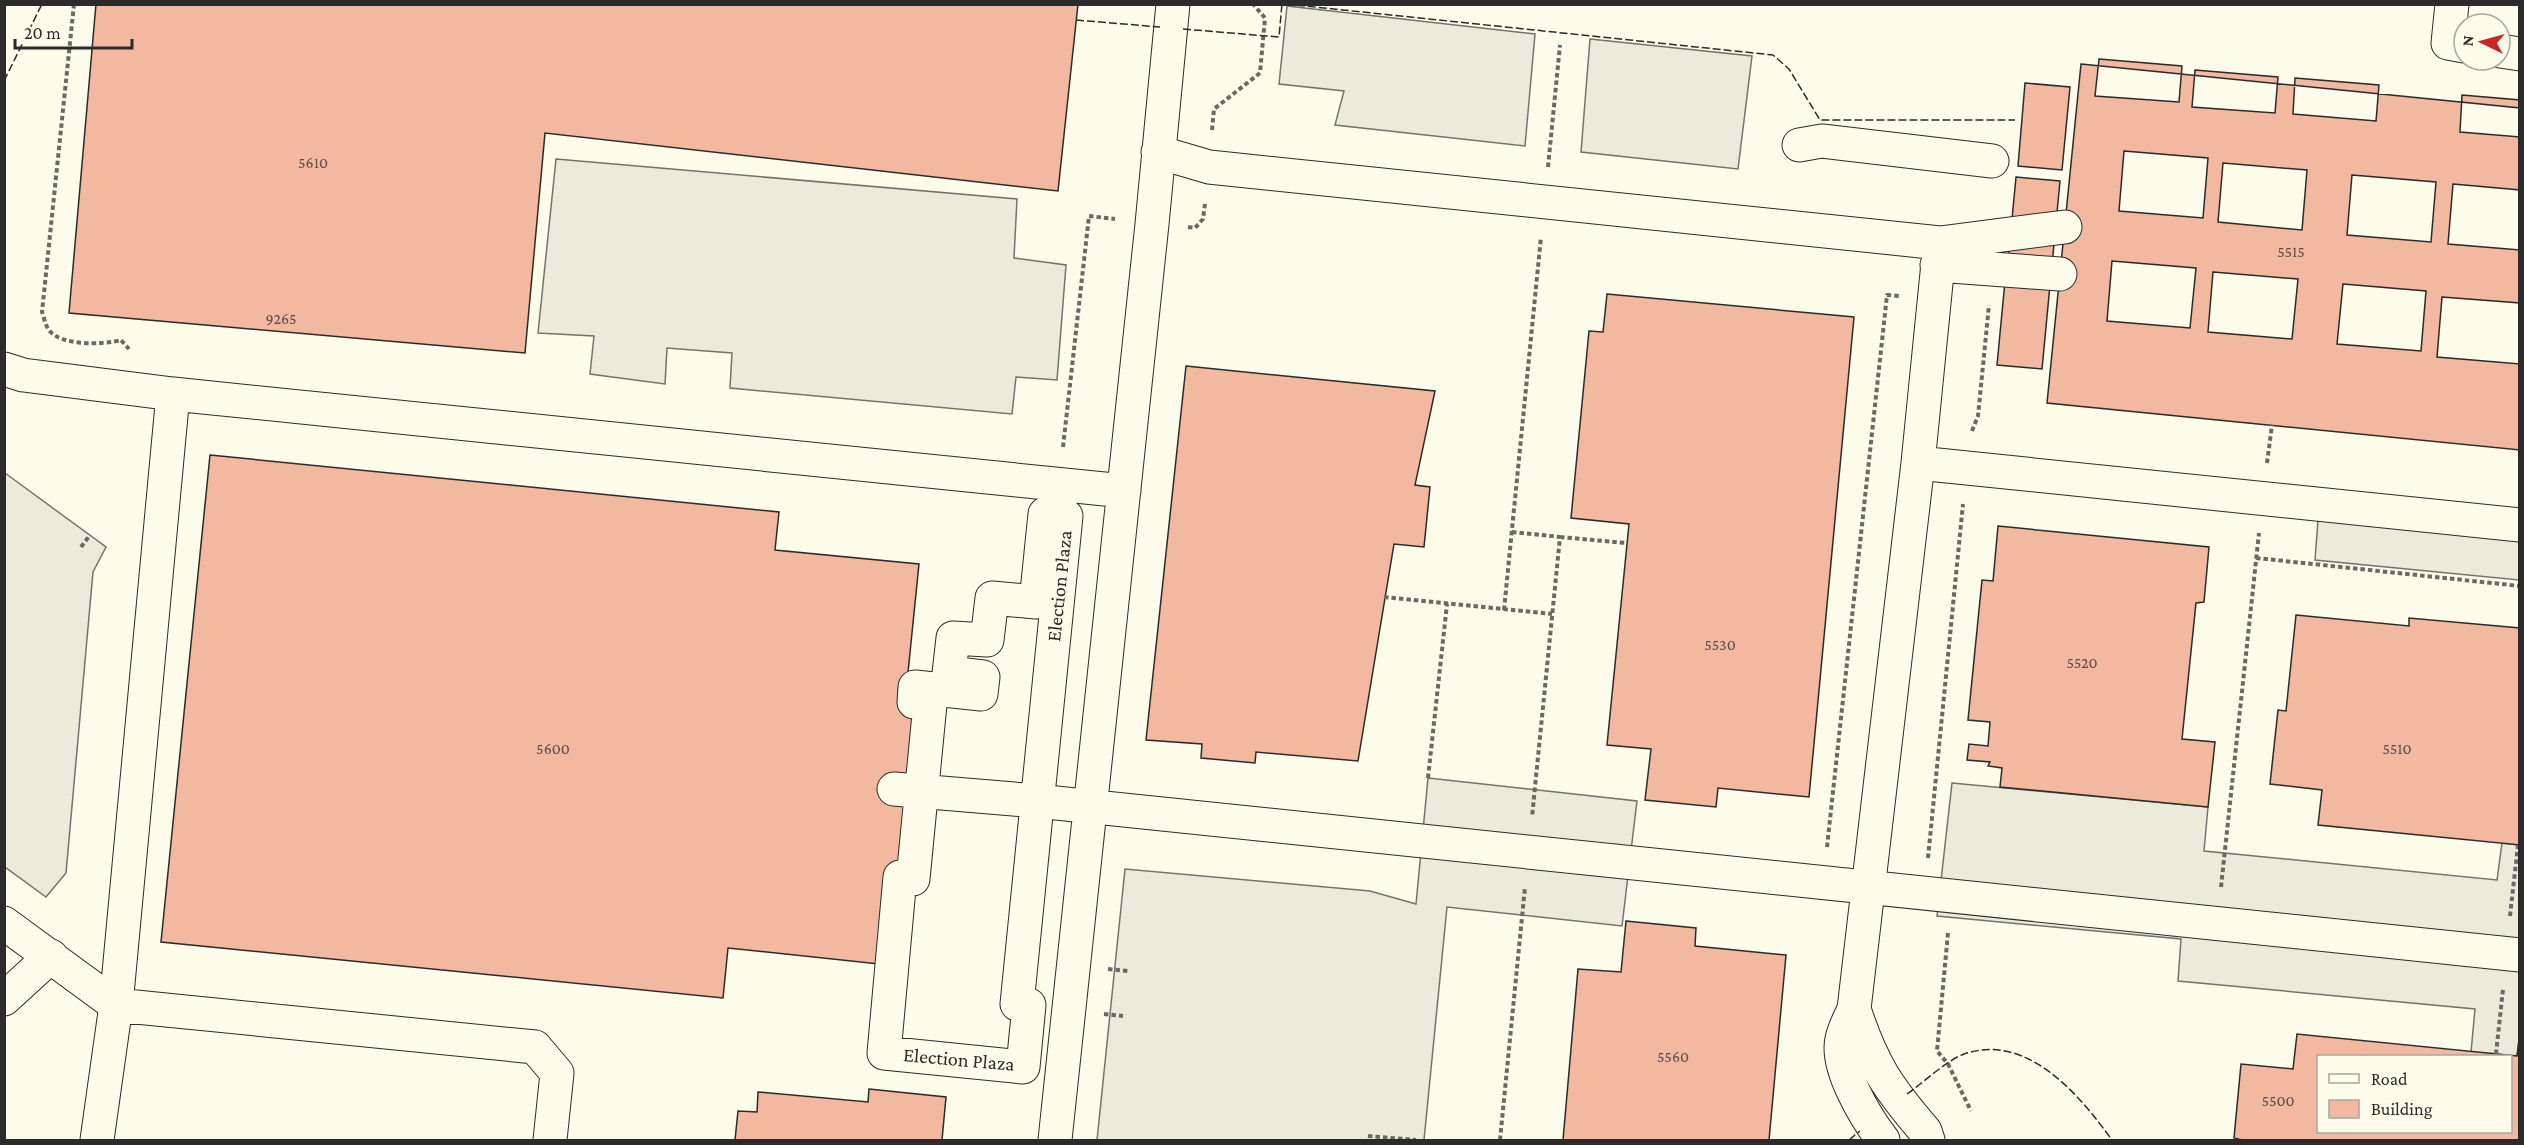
<svg xmlns="http://www.w3.org/2000/svg" width="2524" height="1145" font-family="'Crimson Pro',serif">
<style>
.parking{fill:#eceadb;stroke:#74746e;stroke-width:1.5}
.building{fill:#f2b8a0;stroke:#2b2b2b;stroke-width:1.5;fill-rule:evenodd}
.lines{fill:none;stroke-linecap:round;stroke-linejoin:round}
.minor-casing{stroke:#2b2b2b;stroke-width:35}
.path{stroke:#6a6964;stroke-width:4;stroke-dasharray:4.5 3;stroke-linecap:butt}
.minor{stroke:#fdfbea;stroke-width:33}
.fence{stroke:#2b2b2b;stroke-width:1.5;stroke-dasharray:8 3;stroke-linecap:butt}
.labels{text-anchor:middle;dominant-baseline:central;stroke-width:4.5;stroke-linejoin:round;paint-order:stroke}
.number-label{font-size:16px;fill:#5d4e48}
.street-label{font-size:20px;fill:#2b2b2b;stroke:#fdfbea}
</style>
<rect width="100%" height="100%" fill="#fdfbea"/>
<path class="parking" d="M1287,6L1535,34L1525,146L1335,125L1344,91L1279,84Z
M1590,39L1752,56L1738,169L1581,152Z
M556,159L1017,199L1014,258L1066,265L1057,380L1016,377L1012,414L730,388L732,353L667,348L665,384L590,374L594,336L538,333Z
M5,473L106,547L93,572L66,873L46,897L5,867Z
M2319,507L2519,528V580L2315,560Z
M1428,778L1637,801L1622,926L1447,907L1424,1140H1097L1125,869L1370,891L1416,904Z
M1952,783L2208,807L2204,851L2497,880L2502,843L2519,845L2520,1032L2517,1056L2471,1052L2475,1009L2178,981L2181,939L1937,916Z"/>
<path class="building" d="M96,4H1078L1058,191L545,133L525,353L69,313Z
M2099,59L2182,66L2179,102L2095,96Z
M2081,64L2520,108V450L2047,403Z
M2195,70L2278,77L2275,113L2192,107Z
M2295,78L2379,85L2376,121L2293,114Z
M2025,83L2070,87L2062,170L2018,166Z
M2462,95L2520,100V137L2460,132Z
M2124,151L2208,158L2203,218L2119,211Z
M2223,163L2307,170L2302,230L2218,222Z
M2352,175L2436,182L2431,242L2347,235Z
M2016,177L2060,181L2052,265L2008,261Z
M2453,184L2520,190V250L2448,244Z
M2112,261L2196,268L2190,328L2107,321Z
M2213,272L2298,279L2292,339L2208,332Z
M2005,281L2050,285L2042,369L1997,365Z
M2343,284L2426,291L2421,351L2337,344Z
M1607,294L1854,317L1809,797L1718,788L1716,807L1645,800L1651,749L1607,745L1629,524L1571,518L1589,331L1603,332Z
M2442,297L2520,303V364L2437,357Z
M1186,366L1435,391L1415,485L1430,487L1424,547L1394,544L1358,761L1256,752L1255,763L1201,758L1202,744L1146,740Z
M210,455L779,512L775,550L919,564L905,702L930,704L913,879L879,964L728,948L723,998L161,942Z
M1998,526L2209,547L2204,602L2196,603L2182,739L2215,742L2208,807L2000,787L2002,768L1988,766L1990,762L1967,760L1969,744L1988,746L1990,722L1968,720L1982,580L1993,581Z
M2296,615L2409,626V618L2520,628V845L2318,825L2322,790L2270,784L2278,710L2286,711Z
M1626,921L1696,928L1695,946L1786,955L1769,1140H1563L1578,969L1621,972Z
M2520,1032V1140H2242L2234,1138L2241,1064L2293,1069L2297,1034L2517,1056ZM2318,1056H2510V1132H2318Z
M869,1089L946,1097L942,1140H735L738,1111L757,1112L758,1092L868,1102Z"/>
<g class="lines">
<g class="minor-casing">
<path id="minor" d="M2452,4L2448,43L2464,46
M2500,51L2520,54
M1799,145L1822,141L1992,161
M1158,152L1209,167L1940,243L1918,463L1854,1009C1850,1018 1844,1029 1842,1039C1835,1067 1866,1118 1883,1140
M1940,243L2065,227
M1937,265L2060,274
M4,369L23,375L173,394L1124,491
M173,394L116,1005L535,1047L557,1073L550,1140
M1918,463L2520,525
M1045,514L1066,516L1017,1004L1029,1005L1023,1067L884,1053L900,877L913,879L930,704L914,702L915,687L981,694L983,677L949,673L953,638L987,640L992,598L1036,602Z
M894,789L1037,801L2520,955
M4,923L116,1005L97,1140
M4,999L51,956
M1854,1009C1872,1064 1887,1087 1925,1131L1928,1140
M1055,1140L1152,224L1173,4"/>
</g>
<path class="path" d="M74,4L42,312C44,317 45,325 49,330C60,346 104,345 121,340L129,349
M1212,130L1214,109L1260,73L1265,18L1253,4
M1548,167L1560,45
M1188,227L1195,228L1203,219L1205,204
M1972,431L1978,416L1989,305
M1063,447L1089,216L1115,219
M2267,463L2272,425
M1512,532L1560,537L1532,817
M1560,537L1626,543
M81,547L90,535
M2256,558L2520,586
M1384,597L1552,614
M1504,610L1541,237
M1428,778L1447,604
M1827,847L1887,295L1900,296
M1928,858L1963,504
M2221,887L2259,533
M2510,916L2518,845
M1948,933L1937,1051L1948,1064L1971,1111
M1108,969L1128,971
M1104,1014L1123,1016
M2496,1054L2503,989
M1368,1136L1416,1140
M1500,1140L1525,887"/>
<use href="#minor" class="minor"/>
<path class="fence" d="M1286,4L1773,55L1789,69L1820,120H2015
M1076,20L1160,27
M1183,29L1279,37L1282,4
M4,81L42,4
M1907,1094C1923,1083 1947,1060 1964,1054C2028,1032 2080,1096 2112,1140
M1849,1140L1860,1131"/>
</g>
<g class="labels">
<g class="number-label">
<text x="313" y="162">5610</text>
<text x="2291" y="251">5515</text>
<text x="281" y="318">9265</text>
<text x="1720" y="644">5530</text>
<text x="2082" y="662">5520</text>
<text x="553" y="748">5600</text>
<text x="2397" y="748">5510</text>
<text x="1673" y="1056">5560</text>
<text x="2278" y="1100">5500</text>
</g>
<g class="street-label">
<text transform="translate(1059 586) rotate(-84)">Election Plaza</text>
<text transform="translate(959 1059) rotate(5)">Election Plaza</text>
</g>
</g>
<rect width="2524" height="1145" fill="none" stroke="#2b2b2b" stroke-width="12"/>
<rect x="2317" y="1055" width="195" height="78" fill="#fdfbea" stroke="#a9a89e" stroke-width="1.5"/>
<rect x="2329" y="1074" width="30" height="9" fill="#fdfbea" stroke="#a9a89e" stroke-width="1.5"/>
<text x="2371" y="1085" font-size="18" fill="#2b2b2b">Road</text>
<rect x="2329" y="1100" width="30" height="18" fill="#f2b8a0" stroke="#a9a89e" stroke-width="1.5"/>
<text x="2371" y="1115" font-size="18" fill="#2b2b2b">Building</text>
<g transform="translate(2482 42) rotate(275)"><circle r="28" fill="#fdfbea" stroke="#a9a89e" stroke-width="1.5"/>
<path d="M0-4.5L10 22L0 15L-10 22Z" fill="#c62828"/>
<text y="-9" font-size="16" font-weight="bold" text-anchor="middle" fill="#2b2b2b">N</text>
</g>
<path d="M15 39v9h117v-9" fill="none" stroke="#2b2b2b" stroke-width="3"/>
<text x="24" y="39" font-size="18" fill="#2b2b2b" stroke="#fdfbea" stroke-width="4.5" paint-order="stroke">20 m</text>
</svg>
